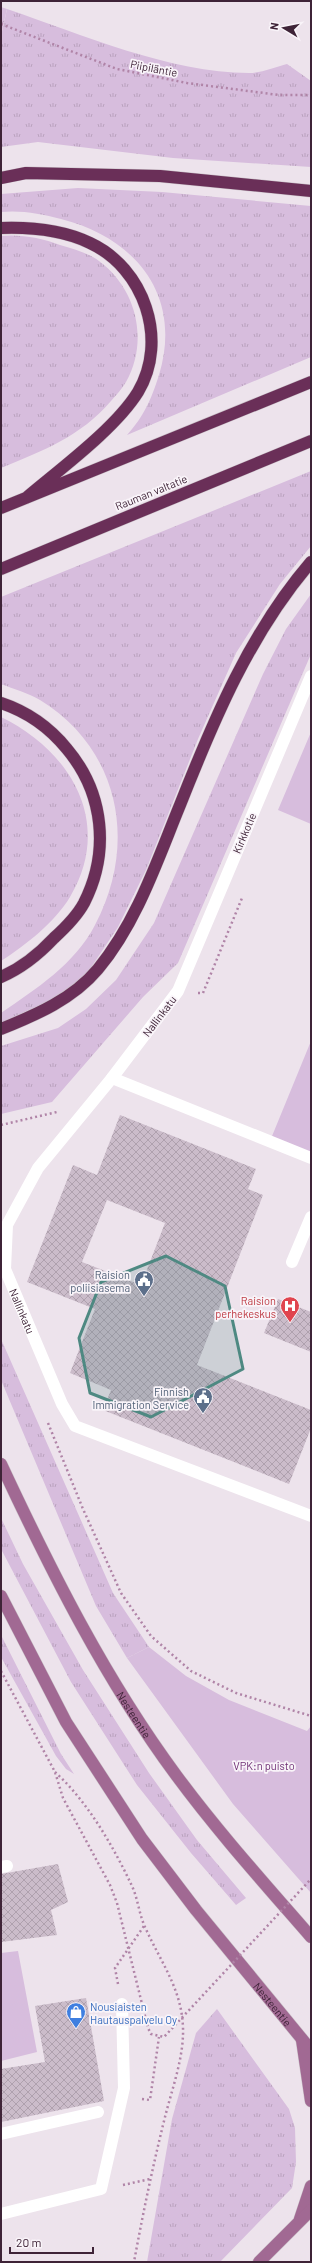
<svg xmlns="http://www.w3.org/2000/svg" width="312" height="2263" font-family="Barlow,sans-serif">
<style>
.grass{fill:url(#grass-tufts)}
.forest{fill:url(#forest-crowns)}
.green{fill:#d7bddd}
.building{fill:url(#building-cross-hatch);fill-rule:evenodd}
.lines{fill:none;stroke-linecap:round;stroke-linejoin:round}
.major-casing{stroke:#c9c1c7;stroke-width:13}
.highway-casing{stroke:#c9c1c7;stroke-width:13}
.path{stroke:#b084a7;stroke-width:2.5;stroke-dasharray:2 3;stroke-linecap:butt}
.minor{stroke:#fff;stroke-width:12}
.major{stroke:#a16993;stroke-width:12}
.highway{stroke:#6a2f58;stroke-width:12}
.path-bridge{stroke:#b084a7;stroke-width:2.5;stroke-dasharray:2 3;stroke-linecap:butt}
.marked{fill:#4e8982;fill-opacity:0.2;stroke:#4e8982;stroke-width:3;stroke-linejoin:round}
.labels{text-anchor:middle;dominant-baseline:central;stroke-width:3.5;stroke-linejoin:round;paint-order:stroke}
.street-label{font-size:11px;fill:#3e2337;stroke:#f9f4f9}
.service-label{font-size:11px;fill:#4e5e75;stroke:#f9f4f9;text-anchor:end}
.health-label{font-size:11px;fill:#be3a42;stroke:#f9f4f9;text-anchor:end}
.park-label{font-size:11px;fill:#6e2e74;stroke:#f9f4f9}
.shop-label{font-size:11px;fill:#366cbe;stroke:#f9f4f9;text-anchor:start}
</style>
<defs>
<pattern id="grass-tufts" width="24" height="20" patternUnits="userSpaceOnUse"><rect width="24" height="20" fill="#d7bddd"/><path d="M3 7l-1-3M5 7V3M7 7l1-3M15 17l-1-3M17 17v-4M19 17l1-3" fill="none" stroke="#baa2be"/></pattern>
<pattern id="forest-crowns" width="20" height="18" patternUnits="userSpaceOnUse"><rect width="20" height="18" fill="#d7bddd"/><path d="M2 6a3 3 0 1 1 6 0M12 15a3 3 0 1 1 6 0" fill="none" stroke="#baa2be"/></pattern>
<pattern id="building-cross-hatch" width="8" height="8" patternUnits="userSpaceOnUse"><rect width="8" height="8" fill="#cbbcca"/><path d="M0 0l8 8M0 8l8-8" fill="none" stroke="#afa1ae"/></pattern>
</defs>
<rect width="100%" height="100%" fill="#ede3ec"/>
<path class="grass" d="M7,9C81,34 170,73 249,73C261,73 276,67 287,64L311,81V167L173,158L38,142L1,147V36Z
M78,188L162,192L311,206V357L127,435C144,416 151,400 159,375C183,296 136,238 61,219C41,214 22,210 1,212V194Z
M1,236C20,234 42,238 60,245C73,249 89,253 99,261C137,289 149,341 126,382C122,389 116,395 111,401C80,437 44,450 1,468Z
M311,471V546L280,584L236,653L198,739L146,870L118,927L88,972L74,984L53,999L1,1023V1013C36,989 75,964 95,925C138,844 120,749 40,700C28,693 14,689 1,684V597Z
M311,594V654L178,963L143,997L52,1102L1,1114V1046L58,1028L86,1009L116,980L154,923L263,674L286,629Z
M1,717C71,751 114,823 70,897C55,922 26,945 1,961Z
M1,1339L113,1593L149,1647L127,1658L96,1606L1,1380Z
M1,1518L23,1564L83,1670L149,1773L197,1840L246,1898L236,1905L191,1853L137,1785L71,1682L1,1549Z
M1,1635L61,1754L74,1774L66,1769L56,1756L1,1657Z
M217,2009L289,2109L295,2128L296,2162L292,2188L220,2262H147L172,2119L196,2033Z"/>
<path class="forest" d="M1,7L7,9L1,36Z"/>
<path class="green" d="M311,732V824L278,810Z
M311,1041V1158L270,1141Z
M149,1647L186,1676L229,1700L307,1731L311,1726V1893L233,1804L127,1658Z
M18,1951L37,2052L1,2061V1953Z"/>
<path class="building" d="M120,1115L256,1169L248,1189L263,1195L197,1365L311,1410V1428L289,1484L103,1410L111,1390L70,1373L95,1309L27,1282L73,1165L97,1175ZM107,1200L165,1223L141,1285L82,1262Z
M278,1299L311,1312V1352L264,1333Z
M58,1864L68,1902L51,1910L57,1935L1,1942V1874Z
M86,1998L104,2101L1,2122V2069L45,2062L35,2006Z"/>
<g class="lines">
<g class="major-casing">
<g id="major">
<path id="s2" d="M1,1464C51,1571 105,1679 176,1775C218,1832 265,1884 311,1937"/>
<path id="s3" d="M1,1596L66,1722L142,1839L196,1910L311,2050"/>
<path d="M302,2040L311,2101"/>
<path d="M300,2219L311,2186"/>
<path d="M259,2262L311,2210"/>
</g>
</g>
<g class="highway-casing">
<path id="highway" d="M1,178L26,173L160,176L311,191
M1,228C30,227 63,230 90,243C144,268 169,340 138,392C115,429 60,469 26,498
M1,508L311,382
M1,569L311,441
M1,703C28,712 50,728 67,749C104,793 110,852 84,903C77,916 65,928 54,938C39,954 22,968 1,977
M1,1029C36,1015 73,999 98,969C137,922 157,861 180,805C214,719 250,633 311,562"/>
</g>
<path class="path" d="M1,24L117,69L187,83L279,95H311
M198,993H203L242,898
M1,1125L57,1112
M48,1423L83,1509L121,1593L151,1636L191,1671L236,1693L311,1716
M1,1671L55,1772L63,1798L110,1885L117,1903
M55,1772C88,1802 113,1846 132,1886C138,1899 139,1914 145,1927C160,1961 182,1989 183,2028C184,2057 172,2089 165,2117C153,2165 143,2213 134,2262
M118,1984L115,1968L144,1926
M142,2099L150,2100L159,2037
M123,2185L150,2179"/>
<g class="minor">
<path id="s1" d="M311,676L178,991L112,1078L38,1168L7,1225L5,1269L62,1404L75,1426L311,1516"/>
<path d="M112,1078L311,1158"/>
<path d="M292,1262L311,1217"/>
<path d="M1,1867L7,1866"/>
<path d="M1,2134L98,2112"/>
<path d="M1,2214L101,2189L124,2088L122,2004"/>
</g>
<use href="#major" class="major"/>
<use href="#highway" class="highway"/>
<path class="path-bridge" d="M117,1903L148,2028L151,2034L164,2037L311,1879"/>
</g>
<path class="marked" d="M166,1256L225,1286L243,1369L151,1417L90,1393L79,1338L101,1282Z"/>
<defs>
<g id="civic-pin" transform="scale(1)"><path d="M0 17L-7.5 6A9.5 9.5 0 1 1 7.5 6Z" fill="#5c6f8a" stroke="#f9f4f9"/><path d="M-.6-6.5H3V-4.5H.6V-3L4-1V1h2V6H-6V1h2V-1L-.6-3ZM-1.2 2.5V6h2.4V2.5Z" fill="#fff"/></g>
<g id="hospital-pin" transform="scale(1)"><path d="M0 17L-7.5 6A9.5 9.5 0 1 1 7.5 6Z" fill="#e0444e" stroke="#f9f4f9"/><path d="M-5-5h3v3.5h4V-5h3V5h-3V1.5h-4V5h-3Z" fill="#fff"/></g>
<g id="shop-pin" transform="scale(1)"><path d="M0 17L-7.5 6A9.5 9.5 0 1 1 7.5 6Z" fill="#3f7fe0" stroke="#f9f4f9"/><path d="M-5-2.5h2.3a2.7 3.5 0 0 1 5.4 0H5L5.5 6h-11ZM-1.5-2.5h3a1.5 2.3 0 0 0-3 0Z" fill="#fff"/></g>
</defs>
<g fill-rule="evenodd">
<use href="#civic-pin" x="144" y="1280"/>
<use href="#hospital-pin" x="290" y="1306"/>
<use href="#civic-pin" x="203" y="1397"/>
<use href="#shop-pin" x="76" y="2012"/>
</g>
<g class="labels">
<g class="street-label">
<text transform="translate(154 68) rotate(11)">Piipiläntie</text>
<text transform="translate(151 492) rotate(-22)">Rauman valtatie</text>
<text transform="translate(244 833) rotate(-67)">Kirkkotie</text>
<text transform="translate(159 1016) rotate(-53)">Nallinkatu</text>
<text stroke="none"><textPath href="#s1" startOffset="722">Nallinkatu</textPath></text>
<text stroke="none"><textPath href="#s2" startOffset="284">Nesteentie</textPath></text>
<text stroke="none"><textPath href="#s3" startOffset="492">Nesteentie</textPath></text>
</g>
<g class="service-label">
<text x="130" y="1274">Raision<tspan x="130" dy="13">poliisiasema</tspan></text>
<text x="189" y="1391">Finnish<tspan x="189" dy="13">Immigration Service</tspan></text>
</g>
<g class="health-label">
<text x="276" y="1300">Raision<tspan x="276" dy="13">perhekeskus</tspan></text>
</g>
<g class="park-label">
<text x="264" y="1765">VPK:n puisto</text>
</g>
<g class="shop-label">
<text x="90" y="2006">Nousiaisten<tspan x="90" dy="13">Hautauspalvelu Oy</tspan></text>
</g>
</g>
<rect width="312" height="2263" fill="none" stroke="#3e2337" stroke-width="4"/>
<g transform="translate(284 28) rotate(280)" stroke="#f9f4f9" stroke-width="3" paint-order="stroke">
<path d="M0-3L7 15L0 10L-7 15Z" fill="#3e2337"/>
<text y="-6" font-size="11" font-weight="bold" text-anchor="middle" fill="#3e2337">N</text>
</g>
<path d="M10 2247v6h83v-6" fill="none" stroke="#3e2337" stroke-width="2"/>
<text x="16" y="2247" font-size="12" fill="#3e2337" stroke="#f9f4f9" stroke-width="3" paint-order="stroke">20 m</text>
</svg>
